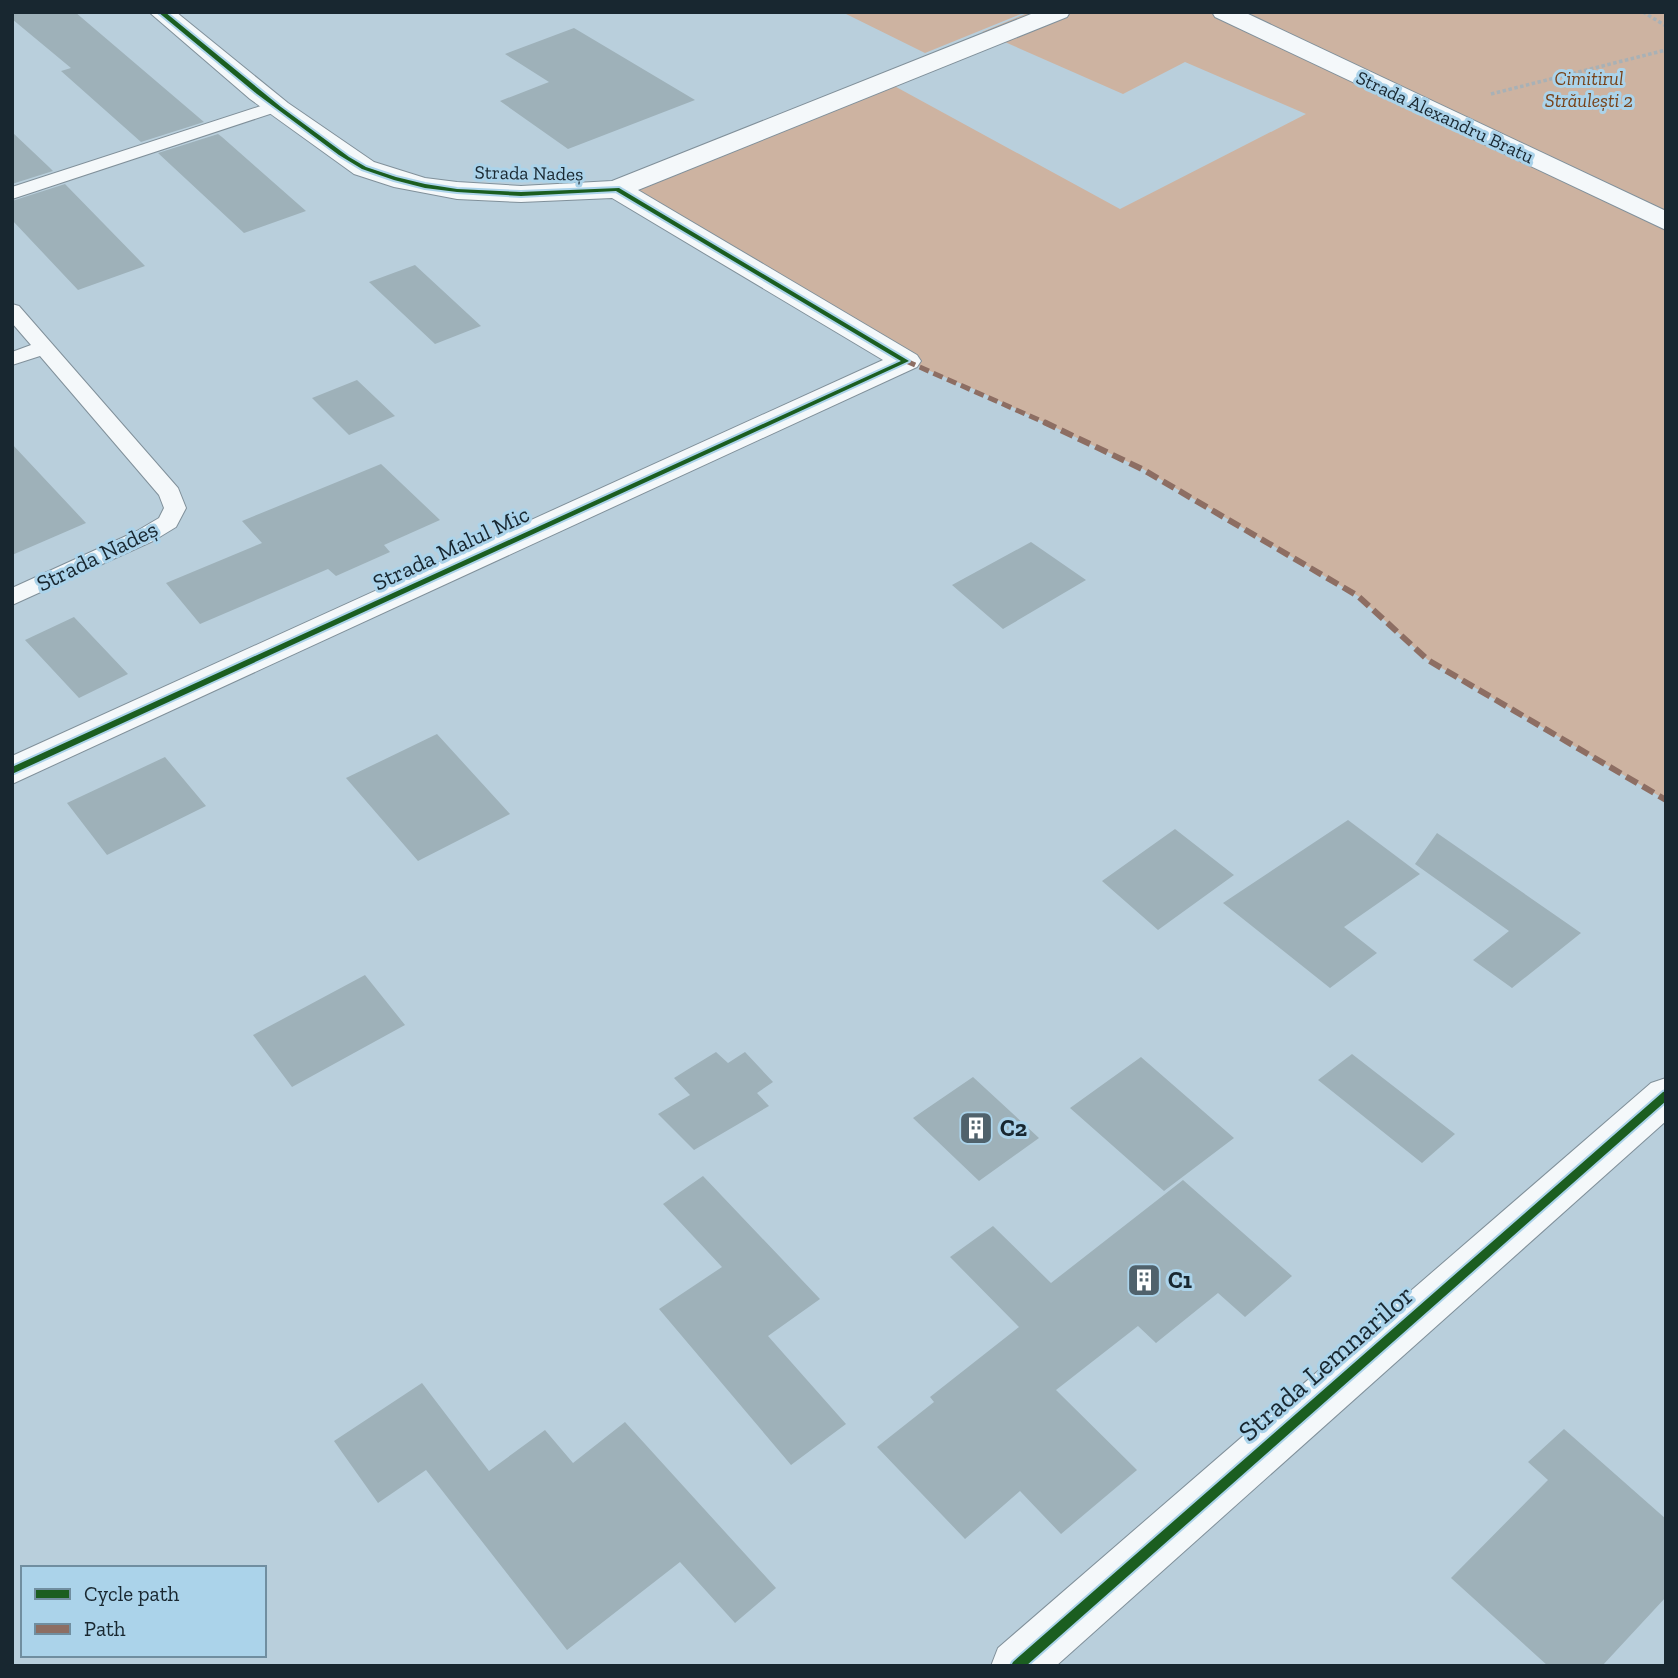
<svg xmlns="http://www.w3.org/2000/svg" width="1678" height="1678" font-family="'Zilla Slab',serif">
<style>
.green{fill:#cdb3a1}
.building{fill:#9eb1b9}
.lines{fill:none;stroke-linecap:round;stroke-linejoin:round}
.service-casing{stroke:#80909a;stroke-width:2}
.minor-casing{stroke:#80909a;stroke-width:2}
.path{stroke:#a8b1b6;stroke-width:3.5;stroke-dasharray:3.5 2.5;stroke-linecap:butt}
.service{fill:#f4f8fa;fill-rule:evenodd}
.minor{fill:#f4f8fa;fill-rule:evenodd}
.quiet-far1{stroke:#8d6e63;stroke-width:5;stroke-dasharray:10 5;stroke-linecap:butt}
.quiet{stroke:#8d6e63;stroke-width:6;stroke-dasharray:13 6;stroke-linecap:butt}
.cycleway-casing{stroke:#abd3ea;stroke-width:4}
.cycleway{fill:#1b5e20;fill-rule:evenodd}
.labels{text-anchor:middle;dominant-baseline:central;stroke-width:6;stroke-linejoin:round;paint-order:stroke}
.far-park-label{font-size:19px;font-style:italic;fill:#784218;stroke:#abd3ea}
.far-street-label{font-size:19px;fill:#182730;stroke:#abd3ea}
.street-label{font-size:23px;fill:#182730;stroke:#abd3ea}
.poi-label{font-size:23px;font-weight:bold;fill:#182730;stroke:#abd3ea;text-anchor:start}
.near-street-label{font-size:28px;fill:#182730;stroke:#abd3ea}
</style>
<rect width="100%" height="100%" fill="#b9cfdc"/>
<path class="green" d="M842,12H1026L925,53Z
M1030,12H1666V800L1428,660L1358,596L1143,469L976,390L906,361L617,189L887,82L1120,209L1306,114L1185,62L1123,94L982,32Z"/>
<path class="building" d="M12,12H75L204,122L141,142L61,71L71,68L12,19Z
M574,28L695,100L568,149L500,101L549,82L505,54Z
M12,132L49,167L53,171L12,184Z
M218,134L222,137L306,211L244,233L158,153Z
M65,184L145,266L78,290L12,220V201Z
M415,265L481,326L435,344L369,282Z
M357,380L395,416L349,435L312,398Z
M12,444L86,523L12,555Z
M381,464L440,520L384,545L390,552L336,576L328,569L200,624L166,583L262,543L242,521Z
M1031,542L1086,580L1003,629L952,585Z
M74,617L128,674L79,698L25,640Z
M437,734L510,814L418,861L346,778Z
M165,757L206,806L107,855L67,803Z
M1348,820L1420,874L1344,927L1377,953L1330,988L1223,903Z
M1175,829L1234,875L1158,930L1102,881Z
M1437,833L1581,933L1512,988L1473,960L1509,931L1415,864Z
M365,975L405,1025L292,1087L253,1035Z
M716,1052L728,1063L745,1052L773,1082L757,1093L769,1106L694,1150L658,1114L690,1095L674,1078Z
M1352,1054L1455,1134L1422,1163L1318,1080Z
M1141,1057L1234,1138L1164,1191L1070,1108Z
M973,1077L1039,1138L979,1181L913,1118Z
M703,1176L820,1299L768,1336L846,1424L791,1465L659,1309L722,1267L663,1204Z
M1183,1180L1292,1276L1245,1317L1218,1293L1156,1343L1138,1326L1056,1390L1137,1470L1061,1534L1020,1491L965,1539L877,1447L934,1402L930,1397L1019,1327L950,1257L993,1226L1051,1283Z
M422,1383L489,1471L545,1430L573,1463L625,1422L776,1588L735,1623L680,1562L567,1650L426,1470L378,1503L334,1441Z
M1564,1429L1666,1519V1597L1602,1666H1548L1451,1578L1548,1480L1528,1462Z"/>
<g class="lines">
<g class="service-casing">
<path id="service" d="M273,102L279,103L282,107L279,111L12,199V187Z
M12,304L19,306L178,488L186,508L176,527L153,541L12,605V588L137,531L159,518L164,508L159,495L40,356L12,365V352L31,345L12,323Z"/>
</g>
<g class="minor-casing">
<path id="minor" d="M149,12H176L288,103L374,162L425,178L457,182L521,186L612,181L1036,12H1070L1067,17L638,190L917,355L921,361L917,367L12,784V756L883,360L612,198L521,202L457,199L394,187L354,174L250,99Z
M1212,12H1244L1666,211V230L1215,17Z
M1666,1078V1121L1056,1666H991L998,1648L1651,1083Z"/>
</g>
<path class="path" d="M1643,12L1666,26
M1491,94L1666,50"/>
<use href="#service" class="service"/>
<use href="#minor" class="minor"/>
<path class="quiet-far1" d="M906,361L1048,424"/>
<path class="quiet" d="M1044,422L1142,469L1358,596L1428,660L1666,800"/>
<g class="cycleway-casing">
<path id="cycleway" d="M158,12H165L281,107L349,157L366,167L396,177L425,184L457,189L521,192L619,188L909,361L12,774V767L901,361L616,191L521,196L457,192L425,188L394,180L362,169L339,155L257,94Z
M1666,1091V1101L1026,1666H1011L1013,1662L1663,1092Z"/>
</g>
<use href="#cycleway" class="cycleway"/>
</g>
<defs>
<g id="building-square" transform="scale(1.75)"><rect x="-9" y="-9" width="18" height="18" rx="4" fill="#50626c" stroke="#abd3ea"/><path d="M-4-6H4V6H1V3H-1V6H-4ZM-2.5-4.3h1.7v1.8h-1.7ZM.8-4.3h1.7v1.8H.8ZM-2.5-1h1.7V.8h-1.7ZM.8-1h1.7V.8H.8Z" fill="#fff"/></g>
</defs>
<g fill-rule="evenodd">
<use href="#building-square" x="976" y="1128"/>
<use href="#building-square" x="1144" y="1280"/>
</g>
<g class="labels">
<g class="far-park-label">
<text x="1589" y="78">Cimitirul<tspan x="1589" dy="22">Străulești 2</tspan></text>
</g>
<g class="far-street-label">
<text transform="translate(1445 117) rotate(25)">Strada Alexandru Bratu</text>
<text transform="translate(529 173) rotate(1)">Strada Nadeș</text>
</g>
<g class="street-label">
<text transform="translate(451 548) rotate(-25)">Strada Malul Mic</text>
<text transform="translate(97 556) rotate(-26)">Strada Nadeș</text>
</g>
<g class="poi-label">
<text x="1000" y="1128">C2</text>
<text x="1168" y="1280">C1</text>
</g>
<g class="near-street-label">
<text transform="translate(1326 1363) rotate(-41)">Strada Lemnarilor</text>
</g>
</g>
<rect width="1678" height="1678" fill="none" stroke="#182730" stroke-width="28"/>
<rect x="21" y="1566" width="245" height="91" fill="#abd3ea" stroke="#708ea0" stroke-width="2"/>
<rect x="35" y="1589" width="35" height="10" fill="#1b5e20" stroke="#708ea0" stroke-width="2"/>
<text x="84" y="1601" font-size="21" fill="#182730">Cycle path</text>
<rect x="35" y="1624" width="35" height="10" fill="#8d6e63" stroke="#708ea0" stroke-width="2"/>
<text x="84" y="1636" font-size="21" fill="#182730">Path</text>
</svg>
